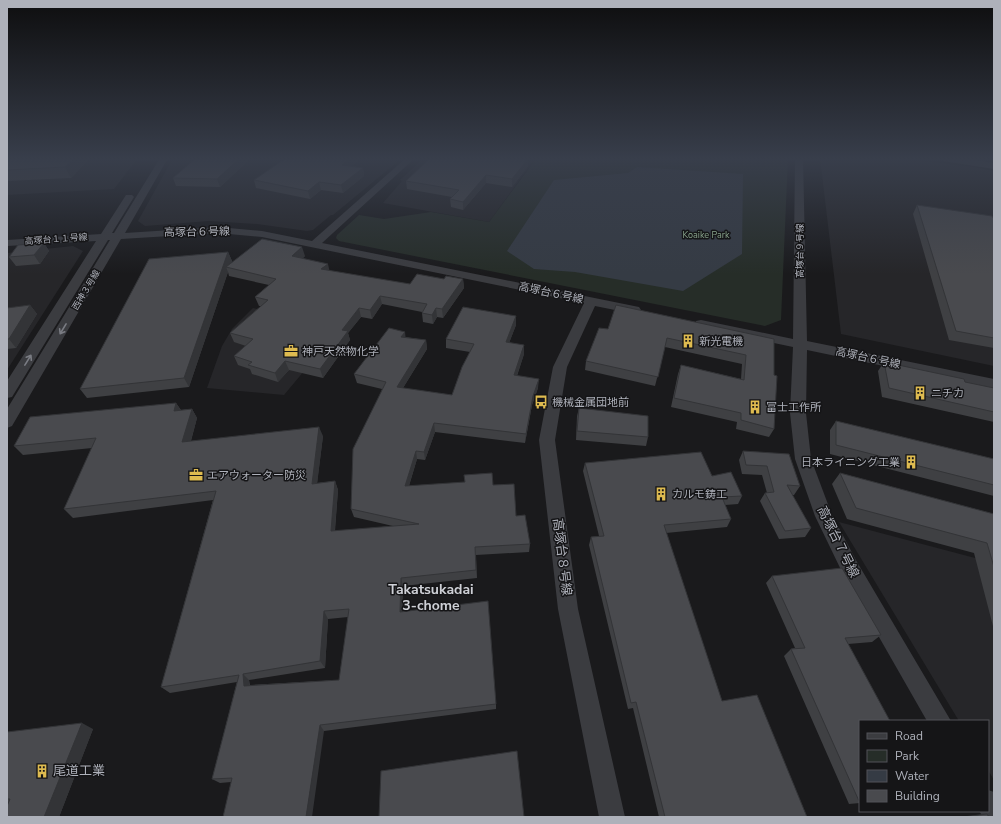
<svg xmlns="http://www.w3.org/2000/svg" width="1001" height="824" font-family="'Nunito Sans','Noto Sans JP',sans-serif">
<style>
.built{fill:#262629}
.green{fill:#262d28}
.water{fill:#353b44}
.lines{fill:none;stroke-linecap:round;stroke-linejoin:round}
.tertiary{fill:#3b3c40;fill-rule:evenodd}
.wall{fill:#3f4043;fill-rule:evenodd}
.shaded-wall{fill:#333437}
.building{fill:#494a4e;stroke:#333437;fill-rule:evenodd}
.oneway{stroke:#7a7c83}
.labels{text-anchor:middle;dominant-baseline:central;stroke-width:3;stroke-linejoin:round;paint-order:stroke}
.far-park-label{font-size:9px;fill:#87a28b;stroke:#151517}
.far-street-label{font-size:9px;fill:#aeb1ba;stroke:#151517}
.street-label{font-size:11px;fill:#aeb1ba;stroke:#151517}
.poi-label{font-size:11px;fill:#aeb1ba;stroke:#151517;text-anchor:start}
.near-street-label{font-size:13px;fill:#aeb1ba;stroke:#151517}
.near-poi-label{font-size:13px;fill:#aeb1ba;stroke:#151517;text-anchor:start}
.near-neighbourhood-label{font-size:14px;font-weight:bold;fill:#ced0d6;stroke:#151517}
</style>
<rect width="100%" height="100%" fill="#1a1a1c"/>
<path class="built" d="M7,158H138L114,189L7,195Z
M173,158H402L333,215H331L313,230L307,231L257,224L209,221L145,226L138,221Z
M424,158H556L550,161L535,159L489,222L383,203L402,181L400,180Z
M820,158H899L973,167L994,171V366L841,334Z
M73,246L83,251L7,370V253Z
M253,308L340,328L284,395L207,388L222,346L232,329Z
M839,522L994,563V780L988,770V721H959Z"/>
<path class="green" d="M556,158H788L781,320L765,326L339,241L336,238L337,235L359,215L384,219L431,212L489,222L536,159L550,161Z"/>
<path class="water" d="M637,167L743,174L742,254L683,291L575,272L534,269L507,251L554,180L628,173Z"/>
<g class="lines">
<path class="tertiary" d="M160,158H168L125,233L218,227L262,231L312,241L406,158H415L322,243L639,307L641,310L639,313L635,314L595,306L567,367L555,440L578,609L625,817H599L558,609L539,440L553,367L584,303L262,237L218,233L121,239L12,426L7,428V409L110,240H108L12,397L7,398V381L96,241L7,246V240L101,234L126,195H132L134,197L112,233H114Z
M795,158H803L807,341L994,379V389L807,350L806,413L811,459L832,515L857,562L951,721H927L843,574L815,516L795,459L790,413L793,347L701,328L696,327L695,324L696,321L701,320L793,339Z
M939,158H961L994,163V169L943,161Z
M988,790L994,792V817H983L979,811H988Z"/>
</g>
<path class="wall" d="M7,158H90L71,178L7,181Z
M250,159L220,187L176,186L173,178Z
M358,161L351,166L363,168L364,176L343,193L321,190L310,199L256,188L254,180Z
M528,166L512,187L486,183L463,210L451,207L450,199L452,197L407,189L406,181Z
M917,205L994,219V348L949,340L913,214Z
M44,243L49,251L40,264L16,266L9,257Z
M228,252L232,261L231,263L305,256L302,259L329,271L410,284L444,279H463L464,288L443,318L437,317L433,324L423,322L422,313V312L382,304L372,319L361,317L348,333L350,340L323,378L289,370L278,382L252,374L250,369L238,365L234,356L246,346L234,342L230,333L261,306H259L255,297L269,285L229,276L228,272L189,387L87,398L80,389Z
M30,305L37,314L16,348L7,349V308Z
M516,316V325L509,343L524,354L517,376L538,388L532,405L525,443L435,432L425,460L417,459L409,486L493,485L516,516L530,544L529,552L476,555L477,578L403,586L402,612L496,704V709L324,731L231,782L220,783L212,779L237,682L170,693L161,687L213,500L73,518L64,509L92,448L23,455L14,446L176,403L181,410L192,409L197,418L191,441L323,436L317,483L335,481L338,490L335,531L393,526L354,517L351,509L382,389L357,383L354,374L405,332V337L426,340L427,349L403,388L452,395L470,352L446,348V339ZM348,617L339,680L250,685L249,680L325,668L328,619Z
M608,329L774,339V429L769,437L736,429L737,422L671,407L678,374L681,365L741,379L742,364L665,347L655,386L585,370L586,361Z
M884,362L965,382L994,388V422L882,397L878,371Z
M579,408L648,437L646,446L576,440L577,416Z
M836,421L994,459V496L830,454V430Z
M743,451L800,486L794,495H792L811,528L805,537L779,539L760,501L765,493H767L762,475L742,474L739,460Z
M585,463L712,476L742,496L738,504L725,505L731,519L727,527L666,533L722,701L807,817H659L633,708L628,709L589,545L591,537L599,536L583,471Z
M840,473L994,514V630L974,553L847,519L832,484Z
M772,576L881,635L872,642L848,644L860,721V803L849,804L784,656L791,649L795,648L766,583Z
M93,729L59,817H7L8,804H7V732Z"/>
<path class="shaded-wall" d="M75,158H90L71,178L65,167Z
M240,158H250V159L220,187L217,179Z
M350,158H357L358,161L344,172L342,165Z
M528,159V166L512,187V179Z
M363,168L364,176L343,193L341,185Z
M486,175V183L463,210V202Z
M319,182L321,190L310,199L308,191Z
M44,243L49,251L40,264L34,255Z
M302,247L305,256L294,265L292,256Z
M228,252L232,261L229,268L226,267L228,272L189,387L184,378Z
M328,264L330,273L321,269Z
M463,279L464,288L443,318L442,309Z
M380,296L382,304L372,319L370,310Z
M30,305L37,314L16,348L9,339Z
M359,308L361,317L348,333L350,340L323,378L320,369L342,330Z
M436,308L437,317L433,324L432,315Z
M516,316V325L506,351V342Z
M405,332L406,341L401,337Z
M426,340L427,349L398,396L397,387Z
M524,345V354L514,384V375Z
M285,361L289,370L278,382L275,373Z
M539,379L538,388L532,405L525,443L526,434L533,396Z
M176,403L182,412L174,411Z
M192,409L197,418L188,451L182,442Z
M434,423L435,432L425,460L424,452Z
M319,427L323,436L316,493L312,484Z
M416,451L417,459L406,495L405,486Z
M335,481L338,490L334,539L331,531Z
M401,578L403,586L402,619L400,612Z
M324,611L328,619L325,668L320,661Z
M243,674L249,680L250,692L244,686Z
M82,723L93,729L59,817H44Z
M320,725L324,731L312,817H306Z"/>
<path class="building" d="M7,158H75L65,167L7,170Z
M196,158H240L217,179L173,178Z
M286,158H350L342,165L363,168L341,185L319,182L308,191L254,180Z
M430,158H499L507,159L508,158L528,159L512,179L486,175L463,202L450,199L459,190L406,181Z
M917,205L992,216L994,219V338L956,331Z
M262,239L302,247L292,256L328,264L321,269L410,284L417,274L444,279L446,276L463,279L442,309L436,308L432,315L422,313L427,304L380,296L370,310L359,308L342,330L348,331L320,369L285,361L275,373L248,365L252,362L234,356L253,339L230,333L268,300L255,297L276,279L226,267Z
M44,243L34,255L9,257L18,245Z
M228,252L184,378L80,389L149,259Z
M30,305L9,339H7V308Z
M616,305L774,339V375L777,376L774,429L741,420V413L674,398L681,365L744,380L746,355L667,338L658,377L586,361L599,328L608,329Z
M463,307L516,316L506,342L524,345L514,375L539,379L533,396L526,434L434,423L424,452L416,451L405,486L465,482L464,475L492,473L493,485L514,484L516,516L525,515L530,544L475,547L476,570L401,578L400,612L488,601L496,704L320,725L306,817H223L232,778L212,779L239,675L161,687L216,491L64,509L96,438L14,446L30,417L176,403L174,411L192,409L182,442L319,427L312,484L335,481L331,531L419,524L351,509L353,449L386,382L354,374L389,328L405,332L401,337L426,340L397,387L452,395L462,367L474,344L446,339ZM349,609L339,680L244,686L243,674L320,661L324,611Z
M884,362L964,379L965,382L994,388V412L889,388Z
M579,408L648,416V437L577,431Z
M836,421L994,459V485L836,445Z
M743,451L789,454L800,486L787,485L811,528L785,531L765,493L774,492L767,466L746,465Z
M701,452L712,476L731,472L742,496L722,497L731,519L664,525L722,701L757,695L807,817H665L636,702L631,703L591,537L604,536L585,463Z
M840,473L994,514V567L987,543L856,508Z
M842,568L881,635L845,638L890,721H860V800L859,801L791,649L805,648L772,576Z
M82,723L44,817H7V806L10,799H7V732Z
M517,751L524,817H379L381,771Z
M987,814L989,817H963Z"/>
<defs><path id="oneway-shaft" d="M-6 0H5M1.5-3L5.5 0L1.5 3" fill="none" stroke-width="1.6" stroke-linecap="round" stroke-linejoin="round"/></defs>
<g class="oneway">
<use href="#oneway-shaft" transform="translate(63 329) rotate(121)"/>
<use href="#oneway-shaft" transform="translate(28 360) rotate(-58)"/>
</g>
<linearGradient id="sky" x2="0" y2="1"><stop stop-color="#0e0e0f"/><stop offset="0.58" stop-color="#383e4b"/><stop offset="1" stop-color="#383e4b" stop-opacity="0"/></linearGradient>
<rect width="1001" height="274" fill="url(#sky)"/>
<defs>
<g id="building-bare" transform="scale(1.08)"><path d="M-4-6H4V6H1V3H-1V6H-4ZM-2.5-4.3h1.7v1.8h-1.7ZM.8-4.3h1.7v1.8H.8ZM-2.5-1h1.7V.8h-1.7ZM.8-1h1.7V.8H.8Z" fill="#debb50" stroke="#151517" stroke-width="2.5" paint-order="stroke"/></g>
<g id="office-bare" transform="scale(1.08)"><path d="M-6-3h4V-5.5h4V-3h4V5H-6ZM-1-4.5V-3h2v-1.5ZM-6 0V1H6V0Z" fill="#debb50" stroke="#151517" stroke-width="2.5" paint-order="stroke"/></g>
<g id="bus-bare" transform="scale(1.08)"><path d="M-5-6H5V4H4V6H2V4H-2V6H-4V4H-5ZM-3.5-4V0h7V-4ZM-3.5 1.2v1.5H-2V1.2ZM2 1.2v1.5H3.5V1.2Z" fill="#debb50" stroke="#151517" stroke-width="2.5" paint-order="stroke"/></g>
</defs>
<g fill-rule="evenodd">
<use href="#building-bare" x="688" y="341"/>
<use href="#office-bare" x="291" y="351"/>
<use href="#building-bare" x="920" y="393"/>
<use href="#bus-bare" x="541" y="402"/>
<use href="#building-bare" x="755" y="407"/>
<use href="#building-bare" x="911" y="462"/>
<use href="#office-bare" x="196" y="475"/>
<use href="#building-bare" x="661" y="494"/>
<use href="#building-bare" x="42" y="771"/>
</g>
<g class="labels">
<g class="far-park-label">
<text x="706" y="235">Koaike Park</text>
</g>
<g class="far-street-label">
<text transform="translate(56 239) rotate(-4)">高塚台１１号線</text>
<text transform="translate(800 251) rotate(-90)">高塚台９号線</text>
<text transform="translate(86 290) rotate(-59)">西神３号線</text>
</g>
<g class="street-label">
<text transform="translate(197 232) rotate(-1)">高塚台６号線</text>
<text transform="translate(551 293) rotate(12)">高塚台６号線</text>
<text transform="translate(868 358) rotate(12)">高塚台６号線</text>
</g>
<g class="poi-label">
<text x="699" y="341">新光電機</text>
<text x="302" y="351">神戸天然物化学</text>
<text x="931" y="393">ニチカ</text>
<text x="552" y="402">機械金属団地前</text>
<text x="766" y="407">富士工作所</text>
<text x="900" y="462" text-anchor="end">日本ライニング工業</text>
<text x="207" y="475">エアウォーター防災</text>
<text x="672" y="494">カルモ鋳工</text>
</g>
<g class="near-street-label">
<text transform="translate(838 542) rotate(64)">高塚台７号線</text>
<text transform="translate(562 557) rotate(83)">高塚台８号線</text>
</g>
<g class="near-poi-label">
<text x="53" y="771">尾道工業</text>
</g>
<g class="near-neighbourhood-label">
<text x="431" y="589">Takatsukadai<tspan x="431" dy="16">3-chome</tspan></text>
</g>
</g>
<rect width="1001" height="824" fill="none" stroke="#aeb1ba" stroke-width="16"/>
<rect x="859" y="720" width="130" height="92" fill="#151517" stroke="#525358"/>
<rect x="867" y="733" width="20" height="6" fill="#3b3c40" stroke="#525358"/>
<text x="895" y="740" font-size="12" fill="#aeb1ba">Road</text>
<rect x="867" y="750" width="20" height="12" fill="#262d28" stroke="#525358"/>
<text x="895" y="760" font-size="12" fill="#aeb1ba">Park</text>
<rect x="867" y="770" width="20" height="12" fill="#353b44" stroke="#525358"/>
<text x="895" y="780" font-size="12" fill="#aeb1ba">Water</text>
<rect x="867" y="790" width="20" height="12" fill="#494a4e" stroke="#525358"/>
<text x="895" y="800" font-size="12" fill="#aeb1ba">Building</text>
</svg>
